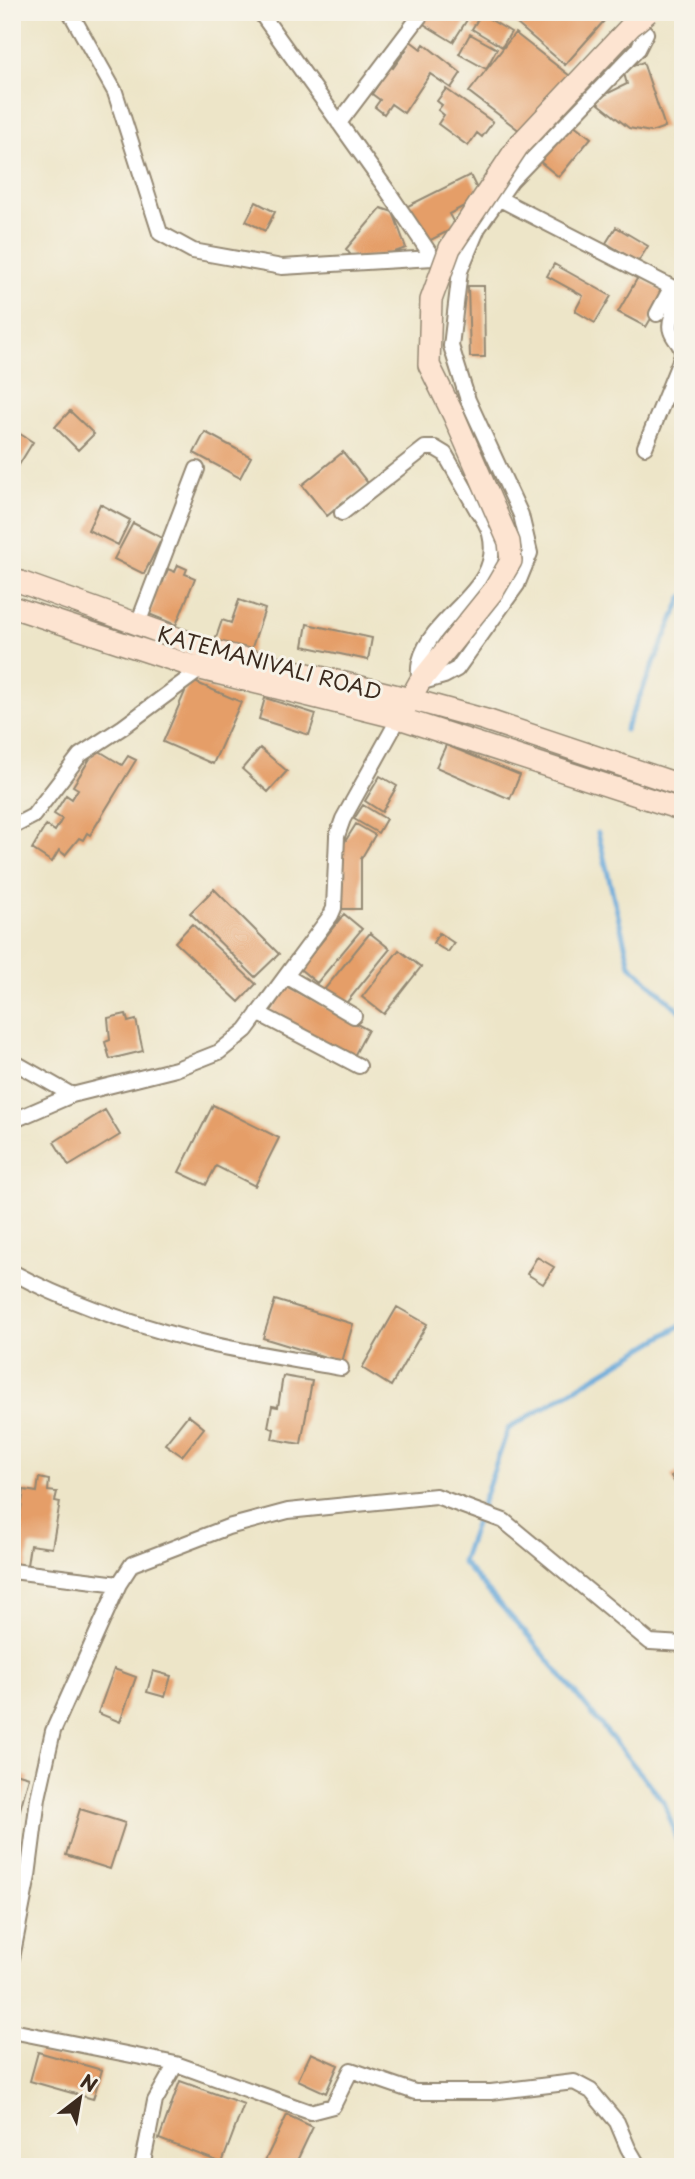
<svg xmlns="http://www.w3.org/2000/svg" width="695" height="2179" font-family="'Playpen Sans',sans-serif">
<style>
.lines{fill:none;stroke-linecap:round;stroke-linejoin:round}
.stream{stroke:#65a7d9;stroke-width:5}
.building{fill:#e59e68}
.minor-casing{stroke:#948873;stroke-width:18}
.secondary-casing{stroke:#948873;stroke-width:24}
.minor{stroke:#fff;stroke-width:14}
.secondary{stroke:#fde4d1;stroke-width:21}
.secondary-bridge-casing{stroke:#948873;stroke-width:24;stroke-linecap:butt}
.secondary-bridge{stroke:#fde4d1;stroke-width:21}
.labels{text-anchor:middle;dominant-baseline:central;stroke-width:6;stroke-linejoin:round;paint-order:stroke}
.street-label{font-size:21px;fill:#3b2a1e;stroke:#f7f3e8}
</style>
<rect width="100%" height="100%" fill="#f7f3e8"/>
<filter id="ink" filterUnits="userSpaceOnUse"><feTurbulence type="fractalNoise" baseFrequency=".0143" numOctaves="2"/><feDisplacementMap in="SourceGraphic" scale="14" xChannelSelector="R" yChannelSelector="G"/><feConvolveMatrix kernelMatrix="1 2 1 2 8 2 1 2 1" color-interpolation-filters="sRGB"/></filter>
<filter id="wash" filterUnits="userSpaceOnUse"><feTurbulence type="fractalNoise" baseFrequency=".00686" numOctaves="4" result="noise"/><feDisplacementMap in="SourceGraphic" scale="28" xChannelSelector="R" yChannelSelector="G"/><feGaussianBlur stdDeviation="1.57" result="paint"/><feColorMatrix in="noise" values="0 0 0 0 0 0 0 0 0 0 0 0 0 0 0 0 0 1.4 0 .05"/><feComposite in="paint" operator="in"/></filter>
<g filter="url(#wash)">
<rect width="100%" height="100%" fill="#ede5c8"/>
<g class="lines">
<path class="stream" d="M625,730L683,596
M598,833L630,965L683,1014
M683,1324L508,1429L462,1562L531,1639L664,1802L683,1857"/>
</g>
<g id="blocks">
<path class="building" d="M429,12H472L453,42L422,23Z
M527,12H542L552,21L559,12H594L604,21L565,65L517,24Z
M481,14L511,32L502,47L472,29Z
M515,33L570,76L524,134L469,92Z
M470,34L497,49L486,69L459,54Z
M409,40L421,49L424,44L461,73L451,88L430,74L404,113L391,104L384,114L375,107L380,100L372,94L380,82L378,80L389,65L393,68L406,50L403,48Z
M643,62L665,127L651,132L629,128L594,100L627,84L623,70Z
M446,89L493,122L482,137L477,133L468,146L438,124L444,115L438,110L442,105L437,101Z
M569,121L591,138L559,177L538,160Z
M470,175L481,197L449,214L456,227L425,243L406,207Z
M256,202L275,212L265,231L246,221Z
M381,208L393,212L406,248L386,255L354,259L346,249Z
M616,227L648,246L638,262L606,243Z
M554,264L611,296L595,323L575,311L583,296L547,276Z
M638,277L666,293L646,327L618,312Z
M468,286H484L485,357H470Z
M70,411L94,434L78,450L55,427Z
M12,429L33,442L19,465L12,461Z
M205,432L251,457L240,478L194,453Z
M343,452L368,483L327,516L302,485Z
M100,504L130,520L118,545L88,530Z
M133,523L162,538L144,574L114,559Z
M178,565L187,569L185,574L195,578L176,625L149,614L155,601L151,599L158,580L163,582L168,569L175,572Z
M239,600L265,609L250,653L215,641L222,620L231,623Z
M307,624L372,638L368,660L303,646Z
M190,680L241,702L213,764L163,742Z
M265,698L316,714L309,735L259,719Z
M446,745L520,775L510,799L436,767Z
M260,748L287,771L268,792L242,769Z
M96,749L122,765L128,756L136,760L90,835L87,833L83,840L79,838L65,855L59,850L52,862L32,849L46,825L55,831L62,819L54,814L66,795L72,799L78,789L73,786Z
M380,776L397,786L382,812L365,801Z
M363,805L386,819L378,833L354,819Z
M356,824L375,835L361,859V909H341V848Z
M214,889L279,954L255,977L190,913Z
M344,914L362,929L317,983L300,969Z
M192,924L256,984L239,1002L175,942Z
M370,933L390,949L343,1007L323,991Z
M439,933L454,943L448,952L433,943Z
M399,950L421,967L384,1014L362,997Z
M286,986L368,1030L353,1058L270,1013Z
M126,1014L128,1022L136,1020L143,1051L110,1059L105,1042L110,1040L108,1018Z
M213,1105L279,1138L255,1186L216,1166L206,1185L179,1172Z
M105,1110L120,1135L69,1166L54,1142Z
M537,1257L554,1267L543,1284L527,1274Z
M275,1300L353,1324L342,1362L263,1338Z
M397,1307L427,1324L391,1386L362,1368Z
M283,1376L312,1381L301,1444L272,1439L274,1429L268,1427L272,1406L278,1407Z
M188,1415L204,1428L182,1456L165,1444Z
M683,1469V1497L671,1476Z
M39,1478L49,1480L48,1491L57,1492L55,1501L60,1502L52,1548L30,1545L26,1572L12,1570V1546H15L24,1490L37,1492Z
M114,1669L136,1677L120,1722L98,1713Z
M153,1671L171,1676L165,1697L147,1692Z
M12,1772L29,1777L13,1835L12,1834Z
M80,1809L125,1823L110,1869L66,1855Z
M38,2052L102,2070L93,2099L30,2081Z
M311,2053L338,2065L326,2093L298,2080Z
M180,2081L244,2104L222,2163L159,2139Z
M287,2115L313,2127L294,2167H262Z"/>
</g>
</g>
<g filter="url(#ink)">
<use href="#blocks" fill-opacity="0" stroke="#948873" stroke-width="2"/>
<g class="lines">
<g class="minor-casing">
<path id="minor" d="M70,12L115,92L160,233L193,251L282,267L433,258L450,266
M260,12L387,190L433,258
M339,123L423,12
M498,198L683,293
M657,314L671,288
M645,447L682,356C683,344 674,341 671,331C667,321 678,303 683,293
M342,513L425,448H435L445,454C456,473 466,491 477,510C482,517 488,526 490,534C504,590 433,612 420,661C418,668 419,676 419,683L444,676L457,669L517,585L530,553L521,515L468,400L451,346L460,271L478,228L511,181L638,49L646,33L624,12
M137,626L197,469
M12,827L33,816L80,755L123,727L201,669
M286,976L354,1016
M258,1013L359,1066
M12,1061L72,1095
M12,1121L72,1095L176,1069L219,1052L246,1030L331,915L334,908L337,836L343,819L399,718
M12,1272C67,1302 132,1324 193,1340C241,1352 292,1359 341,1368
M12,1571L119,1584
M12,1958L28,1876L38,1798L53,1731L119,1584L132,1564L228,1527L288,1511L436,1496L504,1521L650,1642L683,1644
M12,2031L176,2064
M142,2167L155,2101L176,2064L310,2112L333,2106L351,2070L415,2092H491L574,2082L591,2091L617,2122L628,2148L638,2165L643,2167"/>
</g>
<g class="secondary-casing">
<path id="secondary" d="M12,579L213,651L410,699L486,720L683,786
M12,607L201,669L399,718L683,810
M404,710L419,683L449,646"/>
</g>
<use href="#minor" class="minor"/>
<use href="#secondary" class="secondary"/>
<g class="secondary-bridge-casing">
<path id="secondary-bridge" d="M449,646L494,590L511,561L509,542L454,416L429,365L431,300L450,248L518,146L630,27L648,12"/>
</g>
<use href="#secondary-bridge" class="secondary-bridge"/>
</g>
</g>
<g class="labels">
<g class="street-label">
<text transform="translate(270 662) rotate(15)">KATEMANIVALI ROAD</text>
</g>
</g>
<rect width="695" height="2179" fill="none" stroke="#f7f3e8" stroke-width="42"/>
<g transform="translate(80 2098) rotate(31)" stroke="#f7f3e8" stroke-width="5" paint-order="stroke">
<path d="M0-5L12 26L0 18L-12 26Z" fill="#3b2a1e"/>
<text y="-10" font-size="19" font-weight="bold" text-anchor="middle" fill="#3b2a1e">N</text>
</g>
</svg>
